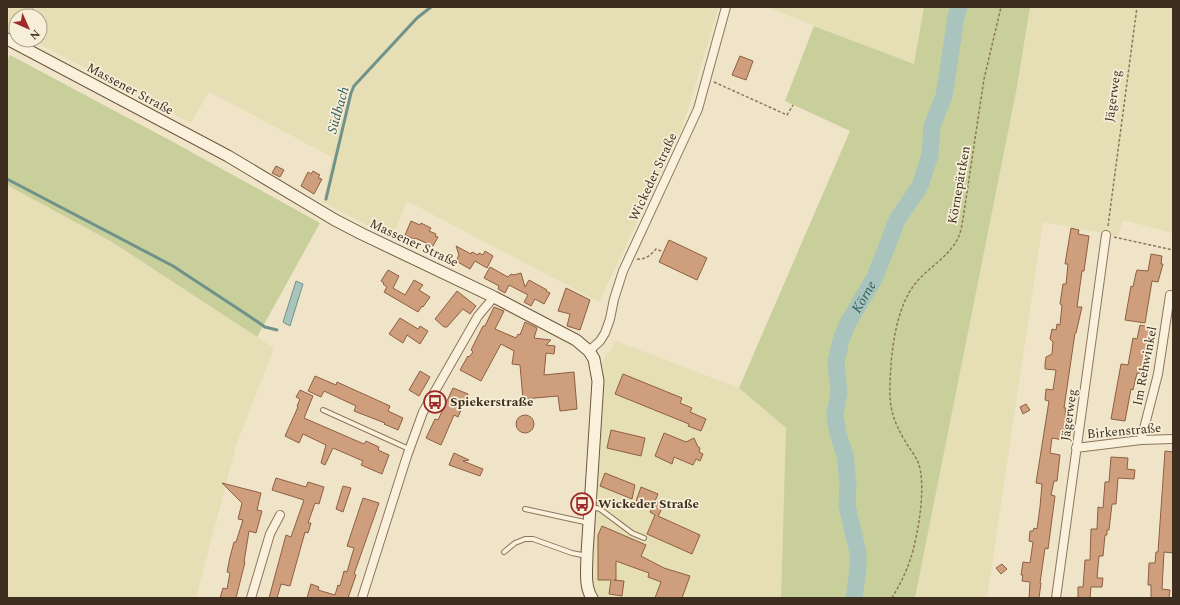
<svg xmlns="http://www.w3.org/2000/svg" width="1180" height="605" font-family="Spectral,serif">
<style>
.farmland{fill:#e6deb5}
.green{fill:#c9cf9b}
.water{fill:#a9c4bc;stroke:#6f938a}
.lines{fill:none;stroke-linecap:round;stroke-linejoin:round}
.stream{stroke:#6f938a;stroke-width:3}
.river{stroke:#a9c4bc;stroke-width:17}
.building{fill:#cf9f7d;stroke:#8d5f41}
.lane-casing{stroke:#8d765c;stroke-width:6}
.street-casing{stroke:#8d765c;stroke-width:10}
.secondary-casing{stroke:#6f573f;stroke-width:13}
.path{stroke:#8d765c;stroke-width:1.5;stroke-dasharray:3 2;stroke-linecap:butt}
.lane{stroke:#faf1dc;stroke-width:4}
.street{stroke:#faf1dc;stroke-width:8}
.secondary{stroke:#faf1dc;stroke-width:11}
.labels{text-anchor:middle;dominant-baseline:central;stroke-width:3.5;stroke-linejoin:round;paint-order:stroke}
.street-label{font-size:13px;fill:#3d2e20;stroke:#f7eed8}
.poi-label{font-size:13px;font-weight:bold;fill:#3d2e20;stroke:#f7eed8;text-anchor:start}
.water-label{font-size:14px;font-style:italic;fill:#2f5d5a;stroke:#f7eed8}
</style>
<rect width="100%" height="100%" fill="#f0e4c8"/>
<path class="farmland" d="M7,7H719L682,128L599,302L407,201L392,238L323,202L332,157L209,92L191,123L31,40H40V16H16V32L7,28Z
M766,7H924L915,65L821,28Z
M1030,7H1173V233L1123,220L1118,236L1043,222L987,598H915L1017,87Z
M7,185L112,242L274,348L236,446L196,598H7Z
M616,341L739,388L786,428L781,598H592L590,556L599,366Z"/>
<path class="green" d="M924,7H1030L1017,87L915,598H781L786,428L739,388L850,131L785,101L814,26L914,64Z
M10,55L175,143L320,223L257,337L112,242L7,185V61Z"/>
<path class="water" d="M296,281L303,284L290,326L283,322Z"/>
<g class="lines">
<path class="stream" d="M7,179L173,266L249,316L265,327L277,330
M326,199L351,93L354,86L417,18L431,7"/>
<path class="river" id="s1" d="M854,598L858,569V553L847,506L848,484L845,455L838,434L835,415L839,392L836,363L841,340L848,323L875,277L897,220L920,186L930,155L932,126L944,96L956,17L959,7"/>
</g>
<path class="building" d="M740,56L753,61L746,80L732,75Z
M276,166L284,170L280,177L272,173Z
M313,171L320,175L318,178L322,179L314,194L301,186L308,172L311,174Z
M411,221L420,225L421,223L431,228L429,231L436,234L435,236L438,237L433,246L415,238L414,239L405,235Z
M1071,228L1079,230L1078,234L1089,236L1084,271H1082L1077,307H1082L1076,333H1075L1064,408H1066L1065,415H1067L1063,440L1052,438L1050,453L1060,455L1057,481H1054L1051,495L1055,496L1048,549L1045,548L1040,583H1041L1039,598H1029L1030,582L1022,581L1023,575H1021L1023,562L1030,563L1033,542L1029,541L1030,531H1033L1034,528L1037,529L1040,507L1042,484L1036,483L1049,401L1045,400L1046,389L1053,390L1056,370L1045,369V364L1046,357L1052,354L1053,342L1050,339L1052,329L1056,330L1057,324L1060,325L1062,305L1060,304L1063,284H1066L1068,264H1065Z
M669,240L707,258L697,280L659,262Z
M456,246L471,254L472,252L478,255L479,253L483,255L485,251L493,256L487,268L475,261L470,269L456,261L459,255Z
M1151,254L1162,256L1161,264H1163L1158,282L1152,281L1145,323L1125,320L1131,286L1133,287L1136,273L1137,270L1148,271Z
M490,267L508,277L511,274L514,275L521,273L525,287L529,280L547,290L546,291L550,293L544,304L535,299L531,306L524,302L528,295L509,285L505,293L498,289L499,286L484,278Z
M388,270L399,276L393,288L405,295L414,280L423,285L419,290L430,297L423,307L422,306L418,312L384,292L387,287L383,284L384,283L381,281Z
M566,288L590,300L580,330L567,326L570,314L558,311Z
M457,291L476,306L470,314L463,309L447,327H444L435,319Z
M494,307L504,311L495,329L516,338L518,334L520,335L525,322L537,328L534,338L551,340L546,345L555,346L554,354L546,353L544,375L574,372L577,409L560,411L558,396L523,399L520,365L512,364L514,351L501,344L481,381L460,370L468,356L469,357L473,352L471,350L483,326H485Z
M400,318L418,329L420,326L428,331L420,344L407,335L403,343L389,334Z
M1140,325L1153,328L1143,374L1137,373L1133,390L1131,389L1125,421L1111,419L1121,364L1128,365L1133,338L1137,339Z
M420,371L430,377L419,396L409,390Z
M623,374L682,398L680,403L692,408L690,412L706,419L701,431L688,426L689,424L615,394Z
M315,376L336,385L337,382L390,406L388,411L403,418L398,430L384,424L385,423L354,411L356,406L324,391L321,397L308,391Z
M453,388L468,394L458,417L454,415L441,445L426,438L435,419L438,420Z
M300,390L313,396L304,418L364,444L366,441L379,447L378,450L389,455L382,474L361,465L363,461L333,448L325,465L321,463L326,445L303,434L299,443L285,436L298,407L297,406L300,399L296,397Z
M1026,404L1030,410L1023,414L1020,407Z
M516 424a9 9 0 1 1 18 0a9 9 0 1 1-18 0Z
M611,430L645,438L641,456L607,448Z
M664,433L686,442L694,438L698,447L700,448L699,452L703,454L700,461L696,459L693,465L674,457L672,464L655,456Z
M1165,451L1173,452V553L1164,552L1162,589L1170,590L1169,598H1151V585H1148L1149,563H1155L1156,552H1158Z
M454,453L469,460L463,461L483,469L480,476L449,465Z
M1111,457L1128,458L1127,469L1135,470L1134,479L1118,478L1116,504H1112L1109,530H1107V535H1105L1103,556H1099L1097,578H1103L1102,587H1091L1090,598H1078V587H1083L1085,560H1090L1091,529H1097L1098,507L1103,508L1105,482H1109Z
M605,473L635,485L632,499L600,486Z
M276,478L306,487L308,482L324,487L319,504L315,503L308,523H311L308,533L305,532L290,586L281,584L277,598H269L286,535L291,537L304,500L272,490Z
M222,483L261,493L257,510L262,511L256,533L249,531L244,562H245L236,598H220L223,588L227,589L230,573L227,572L230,557L234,542H236L243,520L238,519L242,503Z
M343,486L351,488L343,512L336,509Z
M641,487L658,494L655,501L664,505L658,516L700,535L692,554L647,534L655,515L650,512L652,507L636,501Z
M363,498L379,503L354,574L356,575L348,598H307L311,584L319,587L318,590L335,595L338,585L340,586L344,571L347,572L354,548L347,546Z
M602,526L646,545L641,556L664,568L690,576L682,598H655L661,582L648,577L649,573L616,561V580H614L624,581L622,596L609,594L611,580H598V535Z
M1002,564L1007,569L1001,574L996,568Z"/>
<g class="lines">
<g class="lane-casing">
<path id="lane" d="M323,410L409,449
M592,507L600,509L632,533L644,538
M525,509L589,523
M504,552L515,543L525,539H533L572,553L587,556"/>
</g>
<g class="street-casing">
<path id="street" d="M589,351L600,341L605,333L610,319L614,299L623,271L698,109L726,7
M1141,440L1158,374L1170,295
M1076,448L1141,440L1173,439
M251,598L270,534L280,515
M362,598L407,456L423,412L478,316L494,297
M1056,598L1106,235"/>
</g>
<g class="secondary-casing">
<path id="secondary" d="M7,39L228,156L335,220L362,234L494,297L576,340L589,351L594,359L598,381L587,554C587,568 584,586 592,598"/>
</g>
<path class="path" d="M30,16L34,7
M714,82L787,115L793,105
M1108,226L1137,7
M1114,237L1173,250
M637,259C645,260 651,255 656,249L661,251
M892,598C899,586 906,573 910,560C918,537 927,484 918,462C915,455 909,448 905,441C893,420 889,408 890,384C891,353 895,311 914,285C927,268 950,257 959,236C961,231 962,224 963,219L984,79L1001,7"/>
<use href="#lane" class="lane"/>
<use href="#street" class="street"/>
<use href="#secondary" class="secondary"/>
</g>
<defs>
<g id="bus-ring" transform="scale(1.15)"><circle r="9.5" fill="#f7eed8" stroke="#9e2a2b" stroke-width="1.5"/><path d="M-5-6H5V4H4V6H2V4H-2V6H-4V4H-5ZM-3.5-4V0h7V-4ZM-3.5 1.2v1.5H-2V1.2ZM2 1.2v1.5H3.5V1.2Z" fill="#9e2a2b"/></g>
</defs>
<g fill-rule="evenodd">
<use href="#bus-ring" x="435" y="402"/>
<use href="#bus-ring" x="582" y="504"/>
</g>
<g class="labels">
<g class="street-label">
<text transform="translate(130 89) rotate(28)">Massener Straße</text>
<text transform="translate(1113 96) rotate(-82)">Jägerweg</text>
<text transform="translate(653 177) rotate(-65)">Wickeder Straße</text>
<text transform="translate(959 185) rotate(-80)">Körnepättken</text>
<text transform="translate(414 243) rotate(25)">Massener Straße</text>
<text transform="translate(1145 366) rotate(-79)">Im Rehwinkel</text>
<text transform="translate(1069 415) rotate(-82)">Jägerweg</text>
<text transform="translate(1124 431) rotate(-5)">Birkenstraße</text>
</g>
<g class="poi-label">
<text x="450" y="402">Spiekerstraße</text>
<text x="598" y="504">Wickeder Straße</text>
</g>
<g class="water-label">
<text transform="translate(338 110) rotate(-74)">Südbach</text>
<text stroke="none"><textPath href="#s1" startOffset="311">Körne</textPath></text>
</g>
</g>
<rect width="1180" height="605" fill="none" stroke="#3d2e20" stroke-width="16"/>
<g transform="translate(28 28) rotate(135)"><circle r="19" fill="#f7eed8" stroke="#ada18e"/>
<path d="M0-3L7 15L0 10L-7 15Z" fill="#9e2a2b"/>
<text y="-6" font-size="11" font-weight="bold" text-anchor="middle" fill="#3d2e20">N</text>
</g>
</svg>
